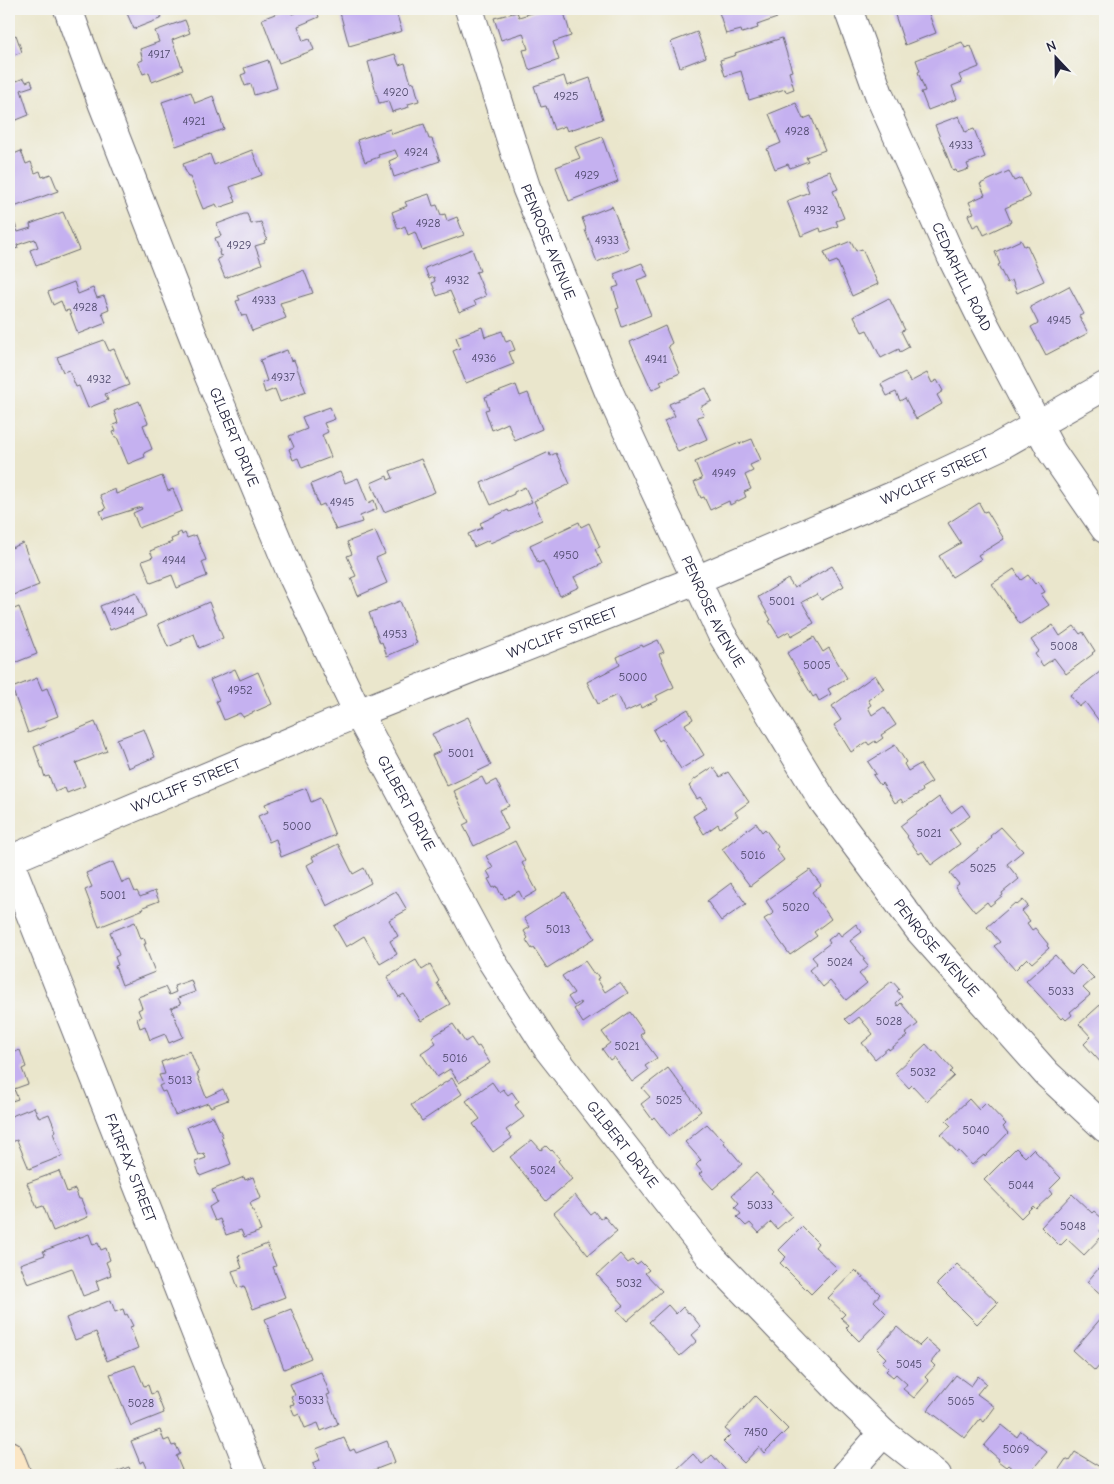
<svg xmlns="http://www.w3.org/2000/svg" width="1114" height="1484" font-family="'Comic Neue',sans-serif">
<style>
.building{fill:#c5b1f0}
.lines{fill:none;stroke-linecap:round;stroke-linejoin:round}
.street-casing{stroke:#68676e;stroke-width:30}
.secondary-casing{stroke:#68676e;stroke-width:30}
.street{stroke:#fff;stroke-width:28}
.secondary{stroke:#fbe6c4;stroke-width:28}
.labels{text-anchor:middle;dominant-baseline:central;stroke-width:4.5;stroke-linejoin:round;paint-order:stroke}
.number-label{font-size:12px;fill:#4b4668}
.street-label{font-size:15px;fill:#22223b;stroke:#f6f6f2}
</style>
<rect width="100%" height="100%" fill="#f6f6f2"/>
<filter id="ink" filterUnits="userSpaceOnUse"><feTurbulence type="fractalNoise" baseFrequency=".02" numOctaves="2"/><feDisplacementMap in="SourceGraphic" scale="10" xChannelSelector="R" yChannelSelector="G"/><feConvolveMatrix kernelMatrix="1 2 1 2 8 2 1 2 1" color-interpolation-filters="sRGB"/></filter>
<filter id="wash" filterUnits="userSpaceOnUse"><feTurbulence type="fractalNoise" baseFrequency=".0096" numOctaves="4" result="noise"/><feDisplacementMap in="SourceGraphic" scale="20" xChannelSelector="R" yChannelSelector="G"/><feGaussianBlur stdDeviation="1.12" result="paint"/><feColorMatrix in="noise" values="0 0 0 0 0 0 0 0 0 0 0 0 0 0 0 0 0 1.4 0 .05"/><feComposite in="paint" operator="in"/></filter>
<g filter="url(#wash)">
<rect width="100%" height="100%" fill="#eae6cc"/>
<g id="blocks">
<path class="building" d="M125,9H158L162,18L134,29Z
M288,9L292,14L305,9H316L319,17L298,26L303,41L310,39L314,50L279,63L262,19Z
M339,9H395L402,31L349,46Z
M545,9H563L571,36L553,42L559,60L529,70L523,50L528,49L523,33L501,40L494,18L517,12L519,17Z
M718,9H774L777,18L757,25L758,28L742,33L741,30L726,34Z
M893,9H927L936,33L905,45Z
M185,20L190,33L172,40L183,70L152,82L149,72L143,74L138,62L143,60L140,49L159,42L155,31Z
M9,23L14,36L16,35L22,52L9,57Z
M697,32L706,57L680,67L671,42Z
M782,38L792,71L789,72L794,89L786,92L785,89L749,100L741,71L725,76L720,60L736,55L735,53Z
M962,42L965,48L971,46L979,67L959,75L962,82L952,86L957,99L928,110L921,92L925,91L918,72L920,71L916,60Z
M395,54L399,65L405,63L411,83L414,82L419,101L408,104L409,107L392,112L388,101L379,103L368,62Z
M268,60L277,88L254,95L251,84L245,86L241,75L246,73L244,68Z
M564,76L567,86L590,78L603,119L567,131L565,126L554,130L546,106L541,107L534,86Z
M24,78L26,82L31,80L33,86L21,90L29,115L9,123V84Z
M191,92L195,103L213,96L224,129L176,146L162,102Z
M796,103L803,119L811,116L825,150L806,157L808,161L790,168L788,164L775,169L767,149L781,143L769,114Z
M959,116L965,132L974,129L985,157L967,164L969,169L957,173L956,170L953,171L935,125Z
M424,124L429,139H432L440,161L394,177L389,161L398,157L395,150L378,155L379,157L365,162L357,140L390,129L392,134Z
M602,137L618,182L569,201L556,167L580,158L575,147Z
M252,150L262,175L230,187L236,202L218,208L216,204L203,209L190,177H188L183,164L210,154L214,165Z
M21,151L26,164L31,162L35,173L40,171L42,177L51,174L58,191L14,207L10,197L9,198V156Z
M830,171L838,189L833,191L844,218L836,221L838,226L821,232L820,228L801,236L787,201L809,192L805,181Z
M1009,171L1014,181L1021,178L1030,197L1005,208L1011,222L984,235L979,224L973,227L968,215L974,213L969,202L985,195L980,184Z
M429,194L433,206L437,205L441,215L445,214L447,221L457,217L464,235L422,250L415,232L408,235L405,226L398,229L392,212L407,206L405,202Z
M612,206L629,249L597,262L585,230L586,229L582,218Z
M63,212L79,250L36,266L30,250L38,247L35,239L17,245L18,248L9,251V226L15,224L18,232L31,228L30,224Z
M244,214H247L251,224L261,222L267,239L264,241L265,243L255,246L262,264L225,278L217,259L222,257L221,255L220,256L219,252H220L215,238L221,236L217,224Z
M1021,240L1024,246L1027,245L1044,281L1017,293L1012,280L1007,283L998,265L1000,264L995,252Z
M851,241L856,251L862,249L878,284L852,296L837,261L829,264L824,252Z
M472,249L480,271L476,272L486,296L474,301L476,305L459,312L450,291L437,296L432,283L435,281L434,277L429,279L425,268Z
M642,263L648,276L637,280L651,315L622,327L616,309L619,308L613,288L619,286L614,274Z
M304,270L313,293L280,303L286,318L252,331L246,315L242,316L236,301L240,300L238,296Z
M74,282L78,294L93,288L97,298L104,296L109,309L102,312L106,323L78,334L69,310L65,311L61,301L53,305L48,292Z
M1069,286L1084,314L1079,316L1088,333L1046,355L1031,327L1038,323L1030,307Z
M889,298L905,330L901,331L909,347L900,352L899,349L881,358L867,330L862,332L854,316Z
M665,326L672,343L668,346L680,373L660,382L662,385L652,390L630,342Z
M482,327L485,337L502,331L506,342L511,340L515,350L509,352L514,364L466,383L453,351L460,348L456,337Z
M104,340L109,351L114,349L129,385L105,394L108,400L88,408L79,386L76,387L69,370L63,372L57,357Z
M287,350L291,361L294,360L306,392L280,402L275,389L265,393L262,383L267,381L260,360Z
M905,372L910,382L927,373L932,383L937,380L943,391L937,395L942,404L916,419L905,398L900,401L896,392L887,396L881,384Z
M516,385L520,396L528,393L542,429L515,441L508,423L492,430L485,410L489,409L485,397Z
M706,388L712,401L700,407L704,415L697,417L707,439L678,452L664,421L675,416L669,404Z
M139,401L148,423L143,425L152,449L144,453L145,457L128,464L117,437H115L113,432L116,431L113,425L118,423L114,411Z
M330,407L335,419L324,423L328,432L322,435L331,457L302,468L298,458L293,460L289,449L294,447L289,436L307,429L302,417Z
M752,439L761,460L750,465L753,471L745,475L751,489L744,492L746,497L730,505L729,501L710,510L704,497L701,498L694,482L702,479L695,462L739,443V444Z
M549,452L550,456L556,453L570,484L534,501L542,520L490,543L489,540L474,547L468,534L482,528L480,523L508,510L509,512L532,502L525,487L514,492V494L491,505L481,483Z
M421,459L435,492L384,512L371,483L387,476L388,480L393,478L390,471Z
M340,472L345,483L358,478L368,503L374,500L377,509L360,516L362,522L336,530L324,504L319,506L311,484Z
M162,476L168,491L173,489L182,511L139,528L133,513L142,509L141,507L103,519L100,511L106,509L100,495L115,489L116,494Z
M979,503L984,512L987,511L1004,539L978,555L981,559L952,577L939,556L961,543L948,523Z
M579,522L581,527L589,523L600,547L595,549L602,564L574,577L579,587L560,596L543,561L538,563L530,545Z
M375,531L385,554L376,558L387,583L358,596L351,578L356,576L347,556L352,554L347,542Z
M181,532L182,535L185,533L187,538L196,535L206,560L202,562L207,576L177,588L172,575L151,583L142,561L153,557L150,551L172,542L171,539L178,536L177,534Z
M23,543L39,585L9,597V549Z
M832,566L844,586L821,600L817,594L802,602L814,623L791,636L789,631L779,637L769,621L771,620L758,597L788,579L794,588Z
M1014,569L1021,580L1028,575L1035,584L1038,581L1045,592L1041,594L1049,605L1020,624L992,584Z
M136,592L146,616L110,630L100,606Z
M400,601L417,643L387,656L382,642L380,643L369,613Z
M209,602L223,638L199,648L194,634L181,639L182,641L168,647L158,624Z
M19,607L37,654L9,665V611Z
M1053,625L1060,636L1074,626L1080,634L1083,632L1095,651L1092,653L1093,654L1066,674L1054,658L1043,666L1035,654L1039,651L1031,640Z
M814,637L823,652L829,648L847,678L828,689L831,694L819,701L816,695L813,697L787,653Z
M658,640L664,652L659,654L674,687L656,696L658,700L641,708L640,705L625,712L617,695L598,704L587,682L620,665L617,657L642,645L643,647Z
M1105,668V729L1085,702L1079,707L1070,695Z
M235,669L240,680L258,672L272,704L243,717L240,713L224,720L216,701L219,700L210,680Z
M875,675L884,689L868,700L871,705L868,707L872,715L884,707L896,725L881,735L883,738L876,743L875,741L869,745L867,742L851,752L834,725L841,720L832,706Z
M37,678L42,690L47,688L58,716L45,721L46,726L28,733L12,688Z
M688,709L693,719L685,724L704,755L681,769L662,739L659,741L653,730Z
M468,717L491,765L447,786L432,755L441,751L432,734Z
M95,722L107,751L76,763L85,786L67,793L65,788L55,792L49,776L45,777L34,747Z
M144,729L155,757L128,768L117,739Z
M895,745L906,762L904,764L908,771L920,764L932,782L922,788L923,791L903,803L901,799L895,803L882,783L880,785L873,775L876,774L868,762Z
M713,767L720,777L728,772L749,802L735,812L738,816L720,828L718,824L704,834L693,816L707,807L700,797L697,799L689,786L693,783L692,781Z
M482,777L486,785L496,780L509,806L499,810L508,829L474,846L463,825L469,822L454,791Z
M306,788L311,802L320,798L335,835L281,857L276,839L269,842L258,816L268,812L265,804Z
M939,797L951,813L962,805L970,816L950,830L960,844L931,865L922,852L919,854L907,837L908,836L900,826Z
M756,823L762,832L765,829L778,847L776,849L784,860L750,886L722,849Z
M1001,827L1023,851L1007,864L1019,879L1002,893L1003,895L990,906L987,902L975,912L955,887L959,884L950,873L992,838L990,836Z
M515,841L525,861L522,863L537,891L523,899L519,891L505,899L502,894L501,895L497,886L493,888L488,879L491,878L487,871L493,868L486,856Z
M338,844L353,874L364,868L371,883L327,906L307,865L314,861L312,857Z
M113,862L122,883L130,880L135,892L137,891L140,897L155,891L159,901L143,907L144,909L99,927L85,890L92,887L86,873Z
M810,870L821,885L812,892L831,919L814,932L817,936L790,955L764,919L774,913L766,901Z
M731,883L746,904L721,921L707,901Z
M396,891L407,910L389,920L398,936L390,941L397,954L380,964L364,936L346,947L334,926Z
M565,892L595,938L547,968L534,948L532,949L526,940L528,938L524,931L530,927L524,918Z
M1023,900L1028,906L1022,911L1030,921L1027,923L1032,930L1035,928L1048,944L1047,946L1049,948L1032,963L1027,958L1015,970L994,946L1000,942L987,927L1015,903L1017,905Z
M135,922L141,939L144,938L146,944H144L155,972L122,985L115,966L118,965L115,957L119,955L110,932Z
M856,924L862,932L850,941L865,959L863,960L868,966L859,974L867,983L846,1000L830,981L823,987L809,970L817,963L812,957L830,943L828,940L838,932L841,936Z
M1055,955L1072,974L1081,965L1094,978L1083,988L1090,995L1070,1012L1072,1015L1066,1020L1063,1017L1061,1019L1026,981Z
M416,960L422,970L430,965L439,981L437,983L450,1004L421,1021L404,994L399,997L387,977Z
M585,961L594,974L596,973L599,978L597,979L605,992L620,982L628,993L583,1023L574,1009L581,1004L580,1002L574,1006L568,997L574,993L562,976Z
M191,980L195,992L178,998L181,1004L171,1008L183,1037L169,1043L165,1034L150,1040L145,1026L140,1028L137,1019L141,1017L138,1010L142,1008L138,997L165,987L169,995L176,992L174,986Z
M892,981L899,989L897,991L902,997L896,1003L898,1006L901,1003L918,1024L905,1034L907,1036L889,1050L888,1048L875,1059L862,1043L873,1034L859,1017L850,1024L845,1019Z
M1100,1005L1105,1011L1104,1066L1084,1044L1091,1037L1079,1024Z
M630,1012L644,1032L640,1035L657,1058L645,1066L648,1070L632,1082L614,1057L610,1060L602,1049L610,1043L602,1032Z
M453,1024L465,1042L471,1038L477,1047L479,1046L490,1063L459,1083L450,1069L437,1077L421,1053L436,1043L432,1037Z
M926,1044L933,1052L935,1050L953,1070L950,1072L954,1076L927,1101L912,1085L909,1088L895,1073Z
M20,1050L26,1067L22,1069L28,1084L14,1089L18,1099L9,1102V1054Z
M190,1051L199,1073L197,1074L206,1097L223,1089L228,1100L210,1107L208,1103L175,1115L165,1091L162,1092L159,1086L163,1084L159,1075L165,1074L161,1062Z
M668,1068L701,1111L669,1136L654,1117L652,1119L641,1104L650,1097L642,1088Z
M452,1078L462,1094L422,1121L411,1105Z
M492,1082L499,1092L503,1089L508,1095L512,1092L519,1102L515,1105L524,1117L506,1130L512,1138L493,1152L473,1124L480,1119L466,1101Z
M969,1099L979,1110L986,1103L1006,1124L1003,1127L1008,1133L985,1157L984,1155L972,1165L959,1151L957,1152L941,1135L951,1126L946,1121Z
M34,1107L39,1118L49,1114L56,1131L53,1133L62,1156L29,1169L17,1140L9,1143V1117Z
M213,1116L223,1137L221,1138L231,1164L200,1176L195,1162L206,1158L204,1153L198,1155L187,1127Z
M707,1124L719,1137L720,1136L725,1142L724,1143L742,1164L713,1189L699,1174L702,1172L696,1165L701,1160L685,1142Z
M532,1140L541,1150L546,1146L551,1151L552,1150L560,1159L558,1161L572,1179L546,1201L510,1157Z
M1016,1148L1025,1157L1033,1149L1061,1178L1049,1190L1052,1194L1036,1209L1033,1206L1021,1218L984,1180Z
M59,1171L67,1192L75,1189L79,1199H81L88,1217L53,1231L43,1206L37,1208L27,1183Z
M756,1173L773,1191L771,1193L792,1216L777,1229L771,1222L759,1233L750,1223L746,1226L737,1217L741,1214L735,1207L739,1203L732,1195Z
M244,1177L245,1180L253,1177L261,1198L250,1203L261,1231L244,1237L241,1230L226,1235L220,1219L215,1221L209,1207L217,1202L212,1190Z
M1072,1194L1092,1213L1094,1211L1105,1221V1224L1099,1231L1103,1235L1084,1255L1067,1239L1060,1246L1041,1227Z
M575,1195L590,1214L594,1211L600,1219L604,1216L617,1231L588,1255L554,1213Z
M802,1227L818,1243L815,1247L837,1268L811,1294L780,1263L786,1257L779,1250Z
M89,1234L93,1245L98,1243L101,1250L106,1248L110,1260L106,1262L111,1275L96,1281L99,1290L83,1296L72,1268L28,1284L20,1264L45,1255L43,1251Z
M267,1244L276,1266L273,1267L285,1297L253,1309L244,1286L238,1288L232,1271L242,1268L238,1256Z
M620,1254L628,1263L632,1260L637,1265L641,1262L649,1270L645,1273L662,1291L627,1321L617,1310L624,1305L597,1275Z
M1105,1261V1298L1087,1282Z
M957,1264L998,1303L977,1324L937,1284Z
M855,1270L880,1294L874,1301L886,1313L859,1341L846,1328L849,1325L841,1318L845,1314L828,1298Z
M111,1300L115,1312L123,1309L125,1315L127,1314L133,1326L130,1327L138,1348L107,1361L96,1332L75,1340L66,1318Z
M668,1305L676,1314L683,1307L688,1313L689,1312L701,1327L692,1335L697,1341L680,1356L649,1322Z
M291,1309L311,1358L284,1369L265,1319Z
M1102,1317L1105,1320V1359L1095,1371L1073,1351Z
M897,1327L919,1346L926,1339L940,1351L931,1362L935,1366L925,1377L929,1381L914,1398L903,1389L907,1384L896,1374L893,1377L886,1371L889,1368L882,1362L886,1358L877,1349Z
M135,1365L144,1386L148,1385L151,1394L156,1392L164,1413L131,1426L110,1374Z
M321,1372L330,1394L327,1395L338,1424L321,1431L318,1423L305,1428L299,1414L295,1416L290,1405L294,1404L291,1396L295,1395L290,1384Z
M956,1375L971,1386L978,1376L986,1383L977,1394L995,1407L984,1422L980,1419L965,1438L928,1410Z
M755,1396L788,1429L764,1453L759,1447L744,1463L723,1442L731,1434L725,1429Z
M1002,1425L1017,1437L1021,1431L1047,1452L1031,1471L1034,1473L1032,1475H1020L1008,1465L1006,1467L998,1461L999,1459L984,1446Z
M160,1430L164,1441L169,1439L172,1446L176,1445L180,1454L176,1456L182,1470L167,1475H150L144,1461L140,1463L131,1441Z
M344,1438L350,1451L354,1449L356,1453L387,1441L395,1462L361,1475H315L313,1471L316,1470L313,1463L320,1460L316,1449Z
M1075,1452L1105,1470V1475H1055L1066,1459L1069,1461Z
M693,1454L702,1464L712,1455L730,1475H679L675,1471Z
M129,1467L132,1475H108Z"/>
</g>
</g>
<g filter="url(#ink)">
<use href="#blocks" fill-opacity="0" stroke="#68676e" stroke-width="1"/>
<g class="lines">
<g class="street-casing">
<g id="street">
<path id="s1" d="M68,9L103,105L208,374L291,573L358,713L491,960L548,1049L710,1256L840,1391L883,1433L937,1475"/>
<path id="s2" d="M469,9L526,187L609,392L721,633L823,801L919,930L1047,1074L1105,1128"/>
<path id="s3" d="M848,9L880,97L951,256L984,323L1052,452L1105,529"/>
<path id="s4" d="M9,860L358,713L696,580L904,491L998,447L1105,386"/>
<path id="s5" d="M9,860L252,1475"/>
<path d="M846,1475L883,1433"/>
</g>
</g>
<g class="secondary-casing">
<path id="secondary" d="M9,1455L17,1475"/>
</g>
<use href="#street" class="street"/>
<use href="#secondary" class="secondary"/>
</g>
</g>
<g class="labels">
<g class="number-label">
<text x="159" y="54">4917</text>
<text x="396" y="92">4920</text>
<text x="566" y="96">4925</text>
<text x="194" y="121">4921</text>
<text x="797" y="131">4928</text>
<text x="961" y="145">4933</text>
<text x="416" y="152">4924</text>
<text x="587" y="175">4929</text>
<text x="816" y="210">4932</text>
<text x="428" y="223">4928</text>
<text x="607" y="240">4933</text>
<text x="239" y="245">4929</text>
<text x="457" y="280">4932</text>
<text x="264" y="300">4933</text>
<text x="85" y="307">4928</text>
<text x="1059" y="320">4945</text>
<text x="484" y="358">4936</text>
<text x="656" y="359">4941</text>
<text x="283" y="377">4937</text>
<text x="99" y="379">4932</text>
<text x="724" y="473">4949</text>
<text x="342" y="502">4945</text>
<text x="566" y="555">4950</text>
<text x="174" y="560">4944</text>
<text x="782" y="601">5001</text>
<text x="123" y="611">4944</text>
<text x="395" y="634">4953</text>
<text x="1064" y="646">5008</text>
<text x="817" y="665">5005</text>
<text x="633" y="677">5000</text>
<text x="240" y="690">4952</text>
<text x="461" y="753">5001</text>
<text x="297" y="826">5000</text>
<text x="929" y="833">5021</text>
<text x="753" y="855">5016</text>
<text x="983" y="868">5025</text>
<text x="113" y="895">5001</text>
<text x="796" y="907">5020</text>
<text x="558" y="929">5013</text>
<text x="840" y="962">5024</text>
<text x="1061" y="991">5033</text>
<text x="889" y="1021">5028</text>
<text x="627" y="1046">5021</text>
<text x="455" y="1058">5016</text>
<text x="923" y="1072">5032</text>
<text x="180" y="1080">5013</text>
<text x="669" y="1100">5025</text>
<text x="976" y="1130">5040</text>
<text x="543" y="1170">5024</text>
<text x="1021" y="1185">5044</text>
<text x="760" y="1205">5033</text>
<text x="1073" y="1226">5048</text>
<text x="629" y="1283">5032</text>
<text x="909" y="1364">5045</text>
<text x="311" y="1400">5033</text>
<text x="961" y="1401">5065</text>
<text x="141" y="1403">5028</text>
<text x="756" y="1432">7450</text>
<text x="1016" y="1449">5069</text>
</g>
<g class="street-label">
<text stroke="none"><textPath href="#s2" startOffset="246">PENROSE AVENUE</textPath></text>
<text stroke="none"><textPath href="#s3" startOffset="291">CEDARHILL ROAD</textPath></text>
<text stroke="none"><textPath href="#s1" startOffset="459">GILBERT DRIVE</textPath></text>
<text stroke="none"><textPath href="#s4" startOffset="1002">WYCLIFF STREET</textPath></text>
<text stroke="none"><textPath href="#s2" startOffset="651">PENROSE AVENUE</textPath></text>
<text stroke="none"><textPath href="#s4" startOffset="598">WYCLIFF STREET</textPath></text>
<text stroke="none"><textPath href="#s4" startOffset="192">WYCLIFF STREET</textPath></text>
<text stroke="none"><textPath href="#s1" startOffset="864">GILBERT DRIVE</textPath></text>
<text stroke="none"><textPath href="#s2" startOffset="1056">PENROSE AVENUE</textPath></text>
<text stroke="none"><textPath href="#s1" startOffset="1269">GILBERT DRIVE</textPath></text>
<text stroke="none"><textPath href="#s5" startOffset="331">FAIRFAX STREET</textPath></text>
</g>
</g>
<rect width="1114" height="1484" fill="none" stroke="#f6f6f2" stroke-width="30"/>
<g transform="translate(1056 58) rotate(338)" stroke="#f6f6f2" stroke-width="4" paint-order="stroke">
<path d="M0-4L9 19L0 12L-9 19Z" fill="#22223b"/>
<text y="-8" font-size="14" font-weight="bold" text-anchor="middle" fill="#22223b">N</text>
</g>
</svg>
